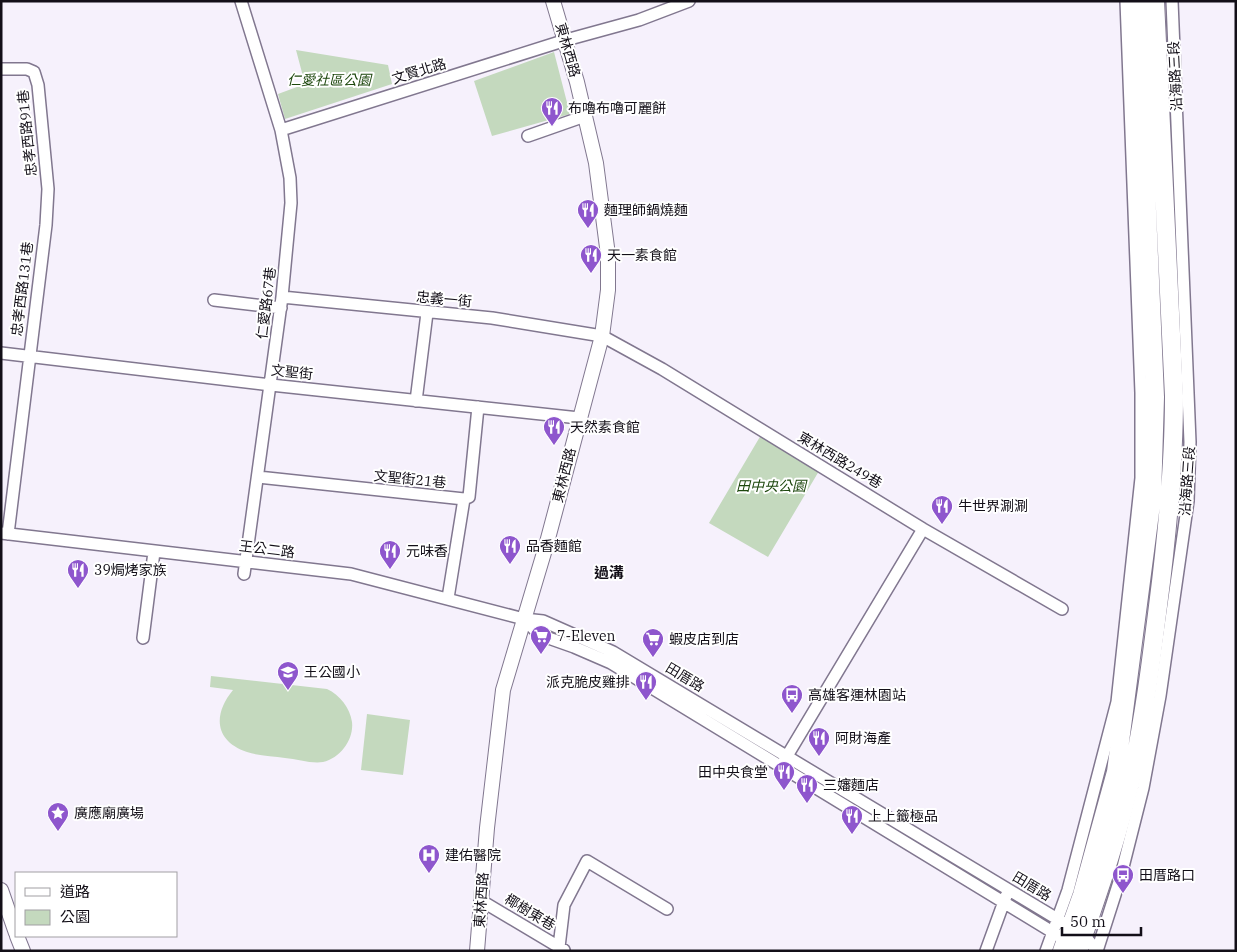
<svg xmlns="http://www.w3.org/2000/svg" width="1237" height="952" font-family="'IBM Plex Serif','Noto Sans TC',serif">
<style>
.green{fill:#c4d9be}
.lines{fill:none;stroke-linecap:round;stroke-linejoin:round}
.minor-casing{stroke:#81778f;stroke-width:14}
.tertiary-casing{stroke:#81778f;stroke-width:16}
.primary-casing{stroke:#81778f;stroke-width:20}
.minor{stroke:#fff;stroke-width:11}
.tertiary{stroke:#fff;stroke-width:14}
.primary{stroke:#fff;stroke-width:18}
.labels{text-anchor:middle;dominant-baseline:central;stroke-width:4;stroke-linejoin:round;paint-order:stroke}
.street-label{font-size:14px;fill:#130f18;stroke:#fff}
.park-label{font-size:14px;font-style:italic;fill:#1d470d;stroke:#fff}
.poi-label{font-size:14px;fill:#130f18;stroke:#fff;text-anchor:start}
.neighbourhood-label{font-size:15px;font-weight:bold;fill:#130f18;stroke:#fff}
</style>
<rect width="100%" height="100%" fill="#f6f1fc"/>
<path class="green" d="M296,50L388,65L392,84L285,119L278,94L305,84Z
M554,52L570,114L492,136L474,81Z
M761,435L819,471L768,557L709,523Z
M211,676L327,689C340,695 350,708 352,722C354,739 341,758 323,762C312,764 297,759 285,758C273,756 259,756 247,752C214,741 213,714 233,690L210,687Z
M367,714L410,720L403,775L361,770Z"/>
<g class="lines">
<g class="minor-casing">
<path id="minor" d="M241,1L281,130L290,178L291,203L282,297L244,574
M1,69H27L34,72L38,85L48,189L46,225L8,534
M281,130L566,40L639,20L689,1
M528,136L585,116
M282,297L492,318L602,336L662,369L923,529L1062,609
M214,300L281,308
M1,353L271,385L579,418
M416,401L427,313
M258,477L464,499L469,497L478,407
M1,533L351,574L524,619L543,621L613,652L1084,935L1097,951
M448,598L464,499
M524,619L540,635L574,647L611,663L1059,936
M143,638L154,552
M784,761L923,529
M480,900L564,950
M559,947L564,905L587,861L667,909
M986,951L1006,896
M1046,951L1068,890L1117,702L1141,478V393L1126,1
M1097,951L1120,879L1143,788L1160,696L1188,501L1190,442L1172,1"/>
</g>
<g class="tertiary-casing">
<path id="tertiary" d="M1,890L16,933
M17,936L23,951
M477,951L487,828L503,690L546,546L602,336L608,290V255L596,163L577,82L553,1"/>
</g>
<g class="primary-casing">
<path id="primary" d="M1062,951L1082,895L1116,772L1152,497L1155,397L1138,1
M1078,951C1098,893 1119,834 1132,774C1144,718 1151,662 1158,606C1167,536 1174,467 1174,396L1155,1"/>
</g>
<use href="#minor" class="minor"/>
<use href="#tertiary" class="tertiary"/>
<use href="#primary" class="primary"/>
</g>
<defs>
<g id="restaurant-pin" transform="scale(1.125)"><path d="M0 17L-7.5 6A9.5 9.5 0 1 1 7.5 6Z" fill="#8e56cd" stroke="#fff"/><path d="M-5-6h1v4h1v-4h1v4h1v-4h1v5L-1.5 .5V6h-2V.5L-5-1ZM5-6V6H3V1.5H1.5Q1.5-4 5-6Z" fill="#fff"/></g>
<g id="supermarket-pin" transform="scale(1.125)"><path d="M0 17L-7.5 6A9.5 9.5 0 1 1 7.5 6Z" fill="#8e56cd" stroke="#fff"/><path d="M-6-5.5h2.5l.6 2H6L4.5 2H-2.5L-4.4-4H-6ZM-1.5 3.2a1.3 1.3 0 1 0 .1 0ZM3 3.2a1.3 1.3 0 1 0 .1 0Z" fill="#fff"/></g>
<g id="school-pin" transform="scale(1.125)"><path d="M0 17L-7.5 6A9.5 9.5 0 1 1 7.5 6Z" fill="#8e56cd" stroke="#fff"/><path d="M0-5L7-2L0 1L-7-2ZM-4 1L0 2.5L4 1V4Q0 6-4 4Z" fill="#fff"/></g>
<g id="bus-pin" transform="scale(1.125)"><path d="M0 17L-7.5 6A9.5 9.5 0 1 1 7.5 6Z" fill="#8e56cd" stroke="#fff"/><path d="M-5-6H5V4H4V6H2V4H-2V6H-4V4H-5ZM-3.5-4V0h7V-4ZM-3.5 1.2v1.5H-2V1.2ZM2 1.2v1.5H3.5V1.2Z" fill="#fff"/></g>
<g id="sight-pin" transform="scale(1.125)"><path d="M0 17L-7.5 6A9.5 9.5 0 1 1 7.5 6Z" fill="#8e56cd" stroke="#fff"/><path d="M0-6L1.8-2.2L6-1.7L2.9 1.2L3.7 5.4L0 3.3L-3.7 5.4L-2.9 1.2L-6-1.7L-1.8-2.2Z" fill="#fff"/></g>
<g id="hospital-pin" transform="scale(1.125)"><path d="M0 17L-7.5 6A9.5 9.5 0 1 1 7.5 6Z" fill="#8e56cd" stroke="#fff"/><path d="M-5-5h3v3.5h4V-5h3V5h-3V1.5h-4V5h-3Z" fill="#fff"/></g>
</defs>
<g fill-rule="evenodd">
<use href="#restaurant-pin" x="552" y="108"/>
<use href="#restaurant-pin" x="588" y="210"/>
<use href="#restaurant-pin" x="591" y="255"/>
<use href="#restaurant-pin" x="554" y="427"/>
<use href="#restaurant-pin" x="942" y="506"/>
<use href="#restaurant-pin" x="510" y="546"/>
<use href="#restaurant-pin" x="390" y="551"/>
<use href="#restaurant-pin" x="78" y="570"/>
<use href="#supermarket-pin" x="541" y="636"/>
<use href="#supermarket-pin" x="653" y="639"/>
<use href="#school-pin" x="288" y="672"/>
<use href="#restaurant-pin" x="646" y="682"/>
<use href="#bus-pin" x="792" y="695"/>
<use href="#restaurant-pin" x="819" y="738"/>
<use href="#restaurant-pin" x="784" y="772"/>
<use href="#restaurant-pin" x="807" y="785"/>
<use href="#sight-pin" x="58" y="813"/>
<use href="#restaurant-pin" x="852" y="816"/>
<use href="#hospital-pin" x="429" y="855"/>
<use href="#bus-pin" x="1123" y="875"/>
</g>
<g class="labels">
<g class="street-label">
<text transform="translate(568 50) rotate(74)">東林西路</text>
<text transform="translate(419 71) rotate(-17)">文賢北路</text>
<text transform="translate(1175 76) rotate(-93)">沿海路三段</text>
<text transform="translate(27 133) rotate(-96)">忠孝西路91巷</text>
<text transform="translate(22 289) rotate(-83)">忠孝西路131巷</text>
<text transform="translate(444 299) rotate(5)">忠義一街</text>
<text transform="translate(266 303) rotate(-83)">仁愛路67巷</text>
<text transform="translate(292 372) rotate(6)">文聖街</text>
<text transform="translate(840 460) rotate(31)">東林西路249巷</text>
<text transform="translate(564 475) rotate(-76)">東林西路</text>
<text transform="translate(410 479) rotate(6)">文聖街21巷</text>
<text transform="translate(1187 481) rotate(-86)">沿海路三段</text>
<text transform="translate(267 549) rotate(7)">王公二路</text>
<text transform="translate(685 677) rotate(31)">田厝路</text>
<text transform="translate(1032 886) rotate(31)">田厝路</text>
<text transform="translate(481 900) rotate(-86)">東林西路</text>
<text transform="translate(530 912) rotate(31)">椰樹東巷</text>
</g>
<g class="park-label">
<text x="329" y="80">仁愛社區公園</text>
<text x="771" y="486">田中央公園</text>
</g>
<g class="poi-label">
<text x="568" y="108">布嚕布嚕可麗餅</text>
<text x="604" y="210">麵理師鍋燒麵</text>
<text x="607" y="255">天一素食館</text>
<text x="570" y="427">天然素食館</text>
<text x="958" y="506">牛世界涮涮</text>
<text x="526" y="546">品香麵館</text>
<text x="406" y="551">元味香</text>
<text x="94" y="570">39焗烤家族</text>
<text x="557" y="636">7-Eleven</text>
<text x="669" y="639">蝦皮店到店</text>
<text x="304" y="672">王公國小</text>
<text x="630" y="682" text-anchor="end">派克脆皮雞排</text>
<text x="808" y="695">高雄客運林園站</text>
<text x="835" y="738">阿財海產</text>
<text x="768" y="772" text-anchor="end">田中央食堂</text>
<text x="823" y="785">三嬸麵店</text>
<text x="74" y="813">廣應廟廣場</text>
<text x="868" y="816">上上籤極品</text>
<text x="445" y="855">建佑醫院</text>
<text x="1139" y="875">田厝路口</text>
</g>
<g class="neighbourhood-label">
<text x="609" y="572">過溝</text>
</g>
</g>
<rect width="1237" height="952" fill="none" stroke="#130f18" stroke-width="5"/>
<rect x="15" y="872" width="162" height="65" fill="#ffffff" stroke="#a19fa3"/>
<rect x="25" y="888" width="25" height="8" fill="#ffffff" stroke="#a19fa3"/>
<text x="60" y="897" font-size="15" fill="#130f18">道路</text>
<rect x="25" y="910" width="25" height="15" fill="#c4d9be" stroke="#a19fa3"/>
<text x="60" y="922" font-size="15" fill="#130f18">公園</text>
<path d="M1062 927v8h79v-8" fill="none" stroke="#130f18" stroke-width="2.5"/>
<text x="1070" y="927" font-size="15" fill="#130f18" stroke="#ffffff" stroke-width="4" paint-order="stroke">50 m</text>
</svg>
